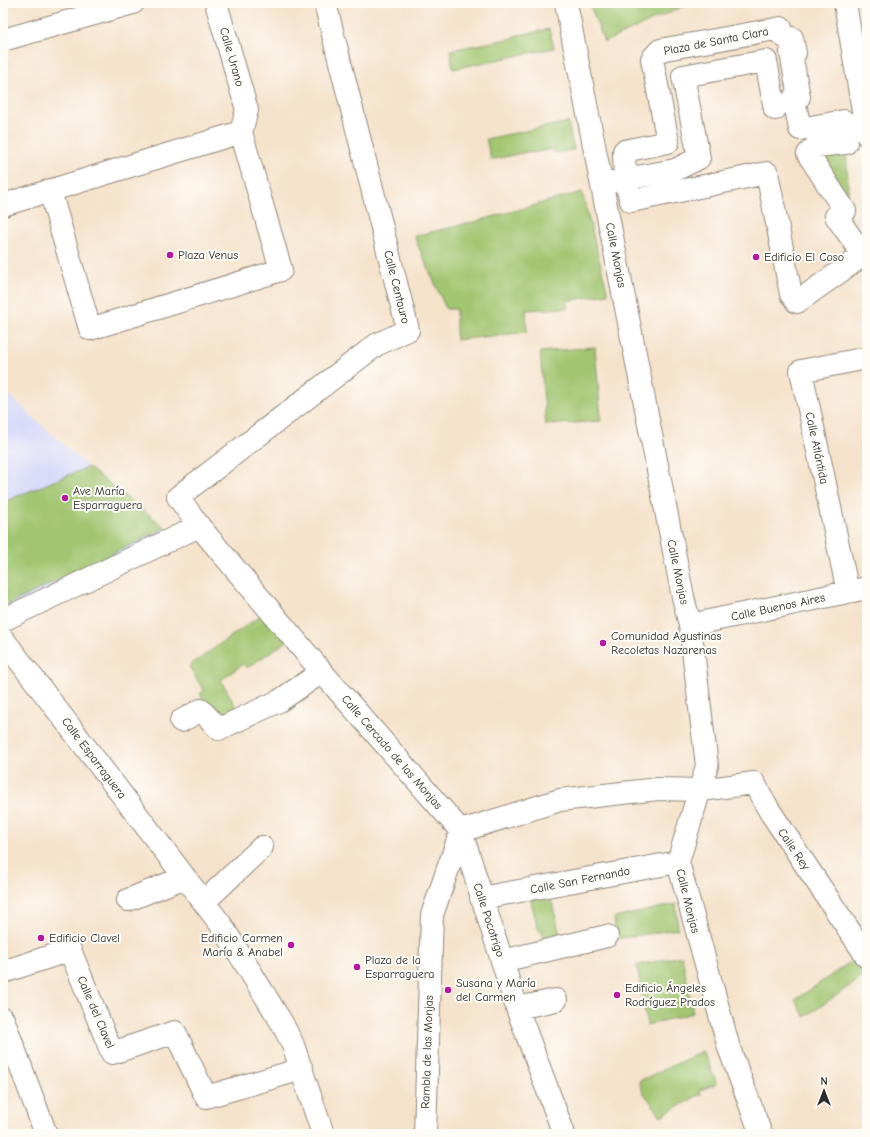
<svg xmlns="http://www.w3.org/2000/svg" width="870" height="1137" font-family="'Comic Neue',sans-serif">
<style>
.built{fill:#d5d8f9}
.grass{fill:#a1c56f;stroke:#66784d}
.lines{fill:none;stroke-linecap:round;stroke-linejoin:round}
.street-casing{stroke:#90867a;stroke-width:24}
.secondary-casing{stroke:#90867a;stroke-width:24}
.street{stroke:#fff;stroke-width:22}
.secondary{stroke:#fff;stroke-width:22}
.poi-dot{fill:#b5179e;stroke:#fdfcf7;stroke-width:1.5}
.labels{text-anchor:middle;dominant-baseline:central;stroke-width:4;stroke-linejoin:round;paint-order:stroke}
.street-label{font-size:12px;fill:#2b2b2b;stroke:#fdfcf7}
.poi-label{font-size:12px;fill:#2b2b2b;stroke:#fdfcf7;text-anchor:start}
</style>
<rect width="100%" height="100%" fill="#fdfcf7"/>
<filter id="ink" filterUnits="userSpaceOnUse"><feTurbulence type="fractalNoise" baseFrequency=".025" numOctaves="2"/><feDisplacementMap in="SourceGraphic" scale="8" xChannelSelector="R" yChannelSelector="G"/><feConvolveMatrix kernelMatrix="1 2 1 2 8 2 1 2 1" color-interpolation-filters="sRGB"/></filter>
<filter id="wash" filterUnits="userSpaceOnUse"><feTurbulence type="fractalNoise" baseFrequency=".012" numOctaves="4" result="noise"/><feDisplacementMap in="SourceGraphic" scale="16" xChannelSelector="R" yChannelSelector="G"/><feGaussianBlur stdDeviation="0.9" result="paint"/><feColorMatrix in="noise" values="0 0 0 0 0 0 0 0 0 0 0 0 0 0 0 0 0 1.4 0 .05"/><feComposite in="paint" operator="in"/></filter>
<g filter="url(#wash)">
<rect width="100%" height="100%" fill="#f5e2ca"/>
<path class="built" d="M3,390L88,467L166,528L155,540L3,611Z"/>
<path class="grass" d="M594,3H691L604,42L590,5Z
M549,29L554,48L453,69L450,50L514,38V36Z
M568,122L574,150L554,153L553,149L532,153L531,151L491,160L486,139Z
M846,143L850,237L816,146Z
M582,192L608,294L567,301L568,308L526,310L527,332L456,340V309H446L414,236L474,222Z
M595,347L601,421L546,425L540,352Z
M88,467L166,528L3,607V502Z
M264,613L287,641L247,668L243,664L221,680L237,709L217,720L200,694L204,691L189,666Z
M548,888L562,942L545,947L542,933L538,929L529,893Z
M676,904L678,929L616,939L614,918Z
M682,956L693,1013L647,1025L637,965Z
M856,958L867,974L805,1017L795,1000Z
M703,1051L717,1084L700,1090L701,1094L661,1116L643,1092L639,1081Z"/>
</g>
<g filter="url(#ink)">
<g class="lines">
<g class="street-casing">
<path id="street" d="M325,3L408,330L376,345L178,497L199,526L322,672L461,831L517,1008L564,1134
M845,3L867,135
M781,28L782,35L788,39L792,38L795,53H791L799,97L794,98L800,129L844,121L846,143L816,146L808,154L845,211L836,216C845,230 855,241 862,256L797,302L791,294L767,173L631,201L625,180L624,151L668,142L652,59L660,50Z
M3,40L133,3
M610,182L675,170L699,158L683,76L766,61L775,109
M50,191L90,329L281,270L241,132
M3,205L241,132L247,110L216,3
M848,592L801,371L867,358
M3,620L199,526
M690,625L867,588
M3,639L222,926L282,1023L293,1045L323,1134
M181,721L201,710L219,729L279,701L322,672
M461,831L560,800L658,789L701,790L754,783L769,810L867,957
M481,898L678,862
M128,900L185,877
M204,902L262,847
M502,961L607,936
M3,972L70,950L112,1053L175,1032L206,1097L302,1069
M517,1008L556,1000
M3,1019L46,1134
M425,1134L432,915L461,831"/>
</g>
<g class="secondary-casing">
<path id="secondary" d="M566,3L683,597L690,625L707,766L678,862L729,1048L761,1134"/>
</g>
<use href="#street" class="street"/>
<use href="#secondary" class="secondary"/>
</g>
</g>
<g class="poi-dot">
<circle cx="170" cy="255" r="4"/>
<circle cx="756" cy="257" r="4"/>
<circle cx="65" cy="498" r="4"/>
<circle cx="603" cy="643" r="4"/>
<circle cx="41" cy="938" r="4"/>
<circle cx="291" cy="945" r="4"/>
<circle cx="357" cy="967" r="4"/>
<circle cx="448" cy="990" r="4"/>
<circle cx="617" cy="995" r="4"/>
</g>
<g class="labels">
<g class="street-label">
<text transform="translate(716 41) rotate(-11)">Plaza de Santa Clara</text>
<text transform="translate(232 57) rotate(74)">Calle Urano</text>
<text transform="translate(616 255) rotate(79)">Calle Monjas</text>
<text transform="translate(397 287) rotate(76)">Calle Centauro</text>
<text transform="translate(817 448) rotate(78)">Calle Atlántida</text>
<text transform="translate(678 572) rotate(78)">Calle Monjas</text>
<text transform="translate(778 607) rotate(-12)">Calle Buenos Aires</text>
<text transform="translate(392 752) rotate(49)">Calle Cercado de las Monjas</text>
<text transform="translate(94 758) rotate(53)">Calle Esparraguera</text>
<text transform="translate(794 849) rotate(56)">Calle Rey</text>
<text transform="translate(580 880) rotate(-11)">Calle San Fernando</text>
<text transform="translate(688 901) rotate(76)">Calle Monjas</text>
<text transform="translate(489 920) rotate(72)">Calle Pocotrigo</text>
<text transform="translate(96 1012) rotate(67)">Calle del Clavel</text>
<text transform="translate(427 1052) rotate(-88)">Rambla de las Monjas</text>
</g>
<g class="poi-label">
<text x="178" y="255">Plaza Venus</text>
<text x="764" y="257">Edificio El Coso</text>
<text x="73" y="491">Ave María<tspan x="73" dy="14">Esparraguera</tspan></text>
<text x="611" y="636">Comunidad Agustinas<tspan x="611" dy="14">Recoletas Nazarenas</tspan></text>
<text x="49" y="938">Edificio Clavel</text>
<text x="283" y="938" text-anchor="end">Edificio Carmen<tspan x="283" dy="14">María &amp; Anabel</tspan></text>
<text x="365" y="960">Plaza de la<tspan x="365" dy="14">Esparraguera</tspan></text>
<text x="456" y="983">Susana y María<tspan x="456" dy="14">del Carmen</tspan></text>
<text x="625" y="988">Edificio Ángeles<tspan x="625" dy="14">Rodríguez Prados</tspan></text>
</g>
</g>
<rect width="870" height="1137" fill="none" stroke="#fdfcf7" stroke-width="16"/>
<g transform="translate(824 1091)" stroke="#fdfcf7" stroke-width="3" paint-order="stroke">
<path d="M0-3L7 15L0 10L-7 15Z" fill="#2b2b2b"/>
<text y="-6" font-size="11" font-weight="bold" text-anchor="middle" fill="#2b2b2b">N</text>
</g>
</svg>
